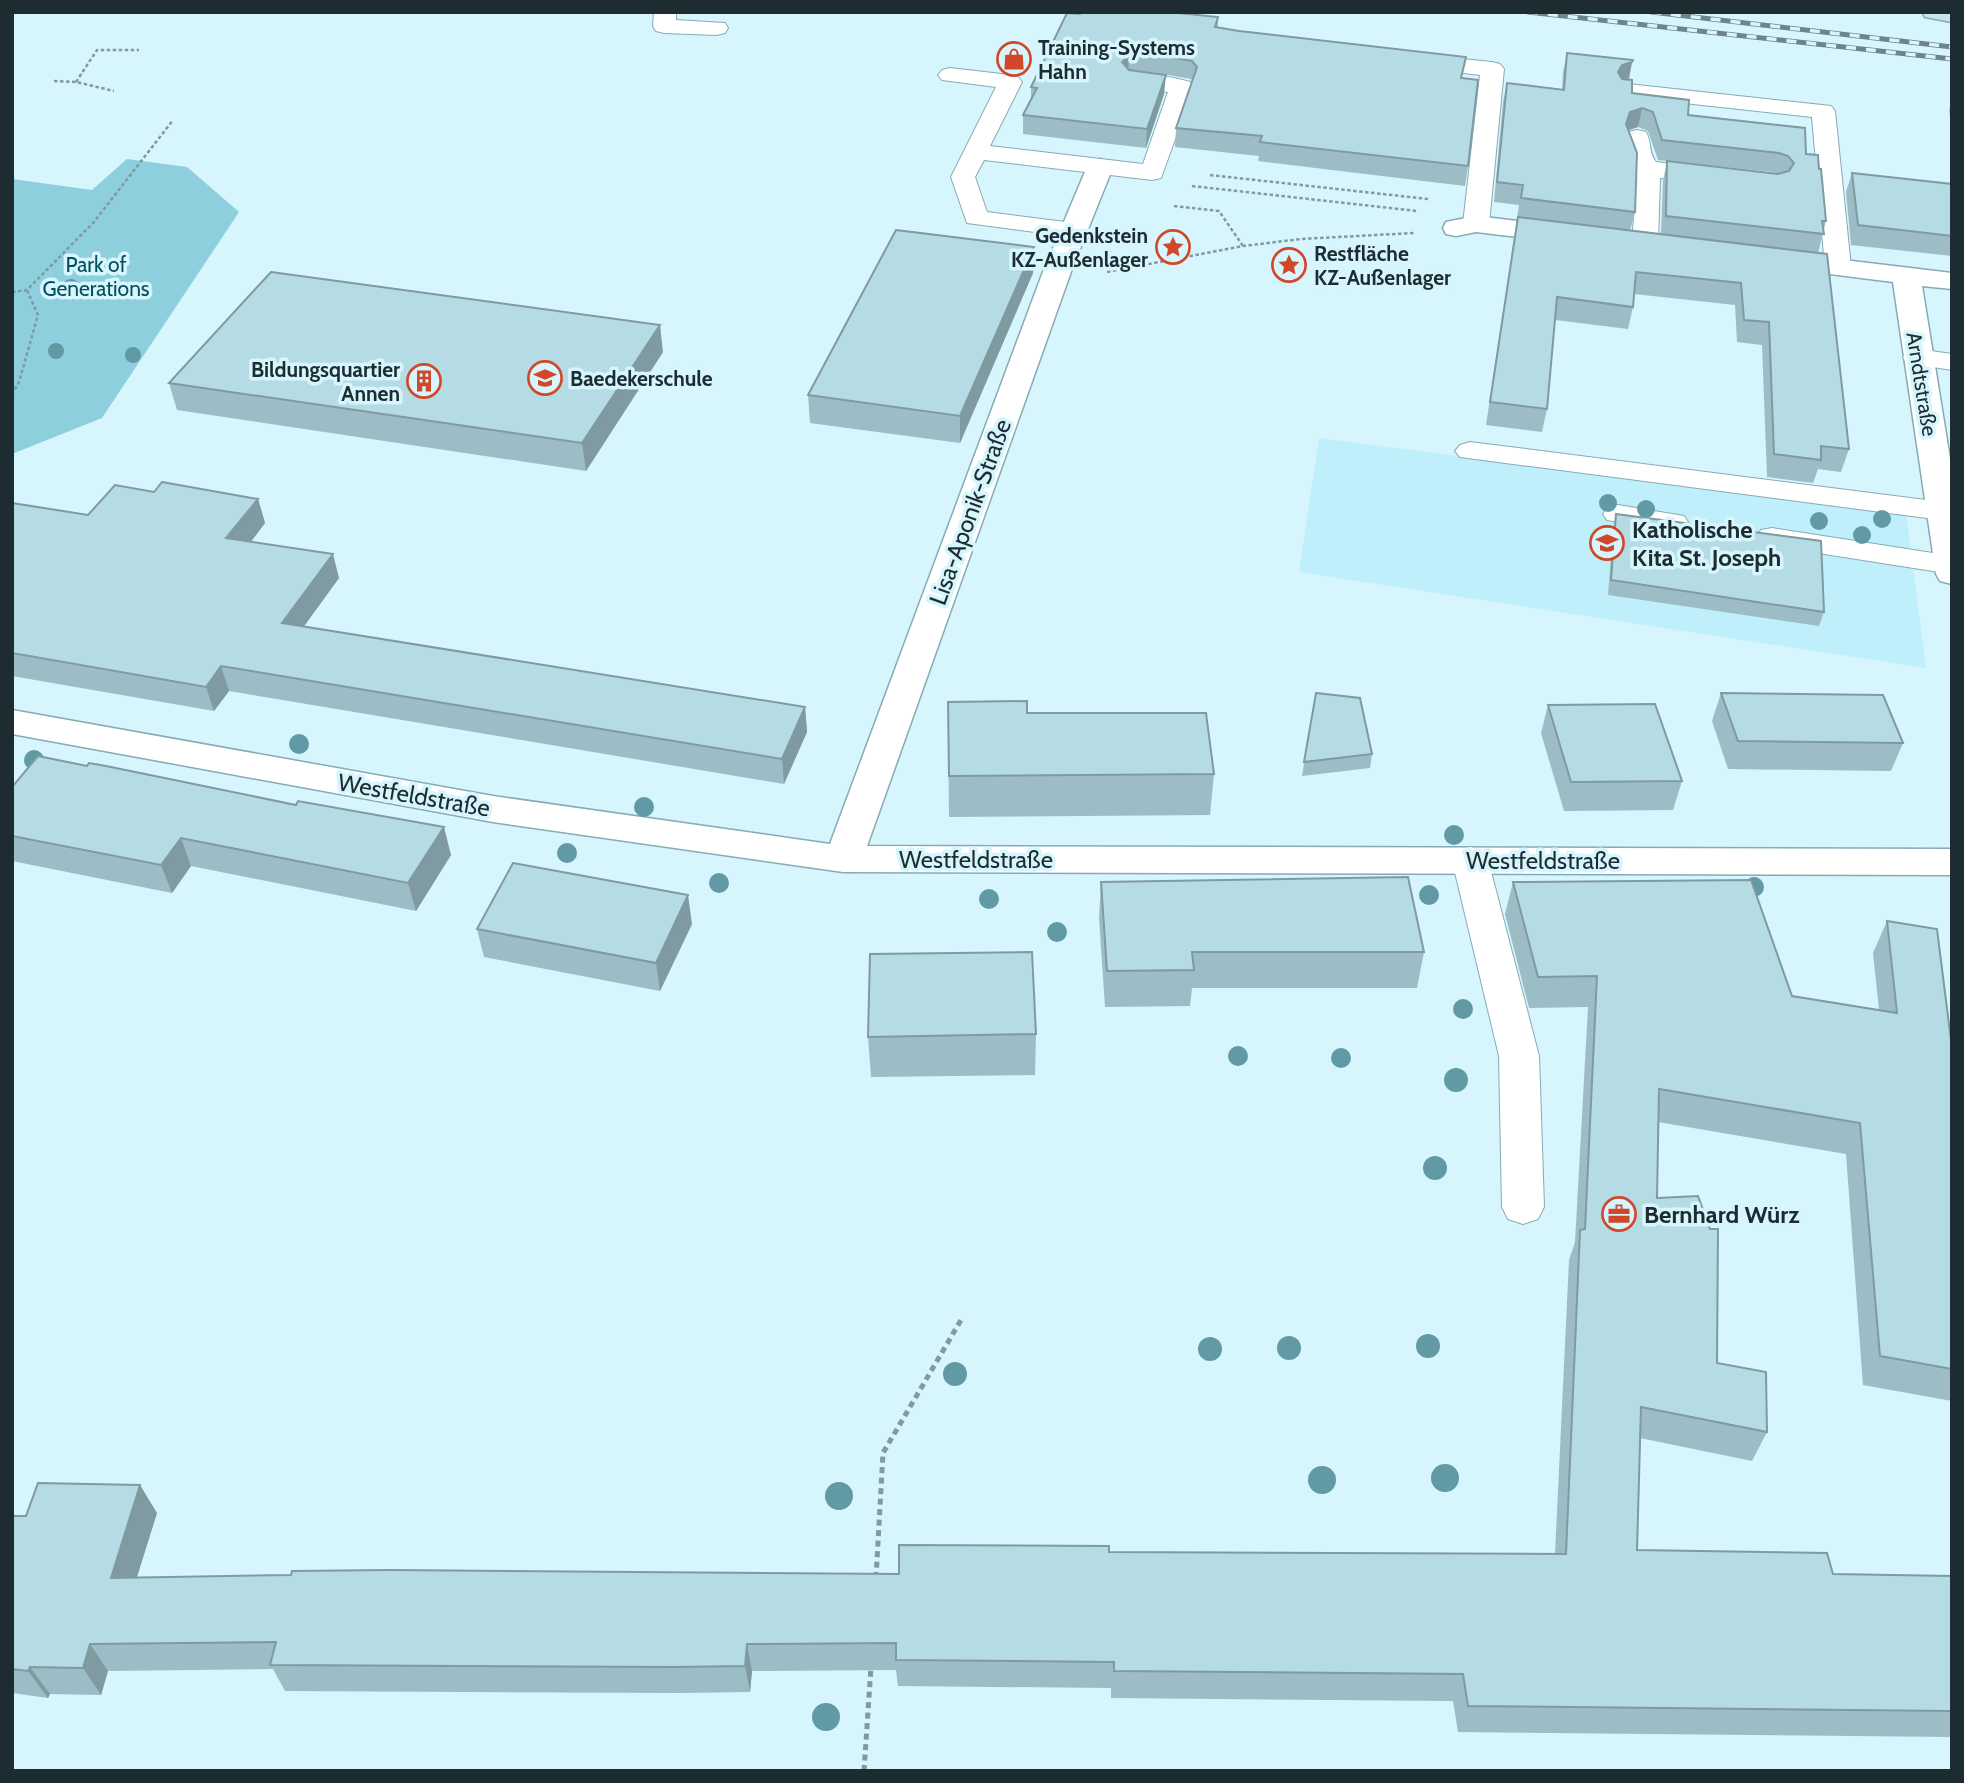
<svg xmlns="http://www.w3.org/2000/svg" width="1964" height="1783" font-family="Cabin,sans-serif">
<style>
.built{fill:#beeffb}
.green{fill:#8ecfde}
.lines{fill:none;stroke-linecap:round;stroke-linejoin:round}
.lane-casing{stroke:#86abb4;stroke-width:2}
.street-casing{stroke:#86abb4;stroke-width:3}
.secondary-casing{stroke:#86abb4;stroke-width:3}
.path-far1{stroke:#81999f;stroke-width:2.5;stroke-dasharray:3.5 2.5;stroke-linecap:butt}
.path{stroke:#81999f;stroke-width:5;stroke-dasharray:6 4.5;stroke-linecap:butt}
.lane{fill:#fff;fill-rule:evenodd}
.street{fill:#fff;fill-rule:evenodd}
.secondary{fill:#c7e5ec;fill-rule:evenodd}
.rail-casing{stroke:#6e8489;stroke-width:5}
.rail{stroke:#d6f5fd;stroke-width:3.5;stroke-dasharray:10;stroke-linecap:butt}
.tree{fill:#619aa5}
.wall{fill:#9cbdc5;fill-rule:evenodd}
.shaded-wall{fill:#7f9aa0}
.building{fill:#b5dce5;stroke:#7f9aa0;stroke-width:2}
.labels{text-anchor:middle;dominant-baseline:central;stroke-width:7;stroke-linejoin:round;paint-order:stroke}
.far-poi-label{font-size:21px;font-weight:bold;fill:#1d2c30;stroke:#d6f5fd;text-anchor:start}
.far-park-label{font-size:21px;fill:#024f5d;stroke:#d6f5fd}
.far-street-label{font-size:21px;fill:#1d2c30;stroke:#d6f5fd}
.street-label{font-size:24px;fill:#1d2c30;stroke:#d6f5fd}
.poi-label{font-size:24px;font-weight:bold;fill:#1d2c30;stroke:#d6f5fd;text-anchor:start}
</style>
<rect width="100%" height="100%" fill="#d6f5fd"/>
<path class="built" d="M1319,438L1906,514L1926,668L1299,572Z"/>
<path class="green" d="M127,159L187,167L239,212L102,418L12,454V179L92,190Z"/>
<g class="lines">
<g class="lane-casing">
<path id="lane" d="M654,12H676V20L725,23L728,28L725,33L717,35L664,33L656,31L653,26Z
M1414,54L1492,62L1500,64L1504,69L1489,224L1485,229L1476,232L1467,229L1463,224L1480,75L1406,66L1403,61L1406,56Z
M950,68L1010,75L1018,77L1022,82L990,146L1143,164L1168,92L1128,86L1124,81L1128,76C1146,72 1172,77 1190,82L1194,87L1161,178L1152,180L984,160L975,177L987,212L1081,224L1085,229L1081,234L1072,237L967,223L951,177L996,87L942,80L938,75L942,70Z
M1628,84L1831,106L1835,111L1851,267L1847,273L1838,275L1829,273L1825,267L1812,117L1620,96L1616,91L1620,86Z
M1637,130L1646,132C1652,142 1648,152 1656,162L1715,169L1724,171L1727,176L1724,181L1715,183L1660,178L1658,244L1654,250L1645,252L1636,250L1632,244C1633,221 1638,194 1635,172C1634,157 1617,149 1628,132Z
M1917,349L1952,354V370L1907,363L1903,357L1907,351Z
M1470,442L1942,502L1952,504V518L1942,520L1460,457L1455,451L1460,445Z
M1618,505L1684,516L1688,522L1684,528L1673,531L1607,520L1603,514L1607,508Z
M1772,528L1952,556V574L1761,544L1757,537L1761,530Z
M1470,847L1483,851L1488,860L1539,1056L1544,1207L1538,1219L1523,1224L1508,1219L1502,1207L1499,1056L1452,860L1457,851Z"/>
</g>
<g class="street-casing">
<path id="street" d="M1100,159L1109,162L1113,167L1072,269L867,846L1952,849V875L843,872L493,822L12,734V710L493,796L830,844L1044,269L1087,167L1091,162Z
M1476,216L1567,227L1577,229L1581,235L1577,241L1567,243L1476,232L1456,236L1446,234L1443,228L1446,222Z
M1777,252L1952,273V289L1922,286L1952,471V584L1940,581L1936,574L1893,282L1767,266L1763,260L1767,254Z"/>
</g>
<g class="secondary-casing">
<path id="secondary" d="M1922,12H1952V22L1925,17Z"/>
</g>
<path class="path-far1" d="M54,81L76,82L114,91
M76,82L97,50H139
M1210,175L1428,199
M1192,186L1417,211
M1174,206L1219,211L1243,246
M1107,272L1243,246L1301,239L1414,233
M12,292L27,290L94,222L173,120
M12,395L19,382L38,315L27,290"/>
<path class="path" d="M876,1578L883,1453L961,1320
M864,1771L871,1667"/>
<use href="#lane" class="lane"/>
<use href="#street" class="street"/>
<use href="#secondary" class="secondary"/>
<g class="rail-casing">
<path id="rail" d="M1528,12L1952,59
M1651,12L1952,47"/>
</g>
<use href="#rail" class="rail"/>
</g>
<g class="tree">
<circle cx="71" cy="287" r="8"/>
<circle cx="56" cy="351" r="8"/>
<circle cx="133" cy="355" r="8"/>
<circle cx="1608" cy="503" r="9"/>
<circle cx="1646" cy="509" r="9"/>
<circle cx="1882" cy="519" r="9"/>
<circle cx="1819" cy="521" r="9"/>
<circle cx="1862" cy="535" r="9"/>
<circle cx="299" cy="744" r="10"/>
<circle cx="34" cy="760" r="10"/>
<circle cx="644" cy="807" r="10"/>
<circle cx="1454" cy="835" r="10"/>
<circle cx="567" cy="853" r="10"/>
<circle cx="719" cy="883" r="10"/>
<circle cx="1754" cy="887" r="10"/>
<circle cx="1429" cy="895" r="10"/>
<circle cx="989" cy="899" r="10"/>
<circle cx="1057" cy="932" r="10"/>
<circle cx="1463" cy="1009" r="10"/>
<circle cx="1238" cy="1056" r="10"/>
<circle cx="1341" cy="1058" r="10"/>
<circle cx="1456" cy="1080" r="12"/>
<circle cx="1435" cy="1168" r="12"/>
<circle cx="1428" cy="1346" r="12"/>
<circle cx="1289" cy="1348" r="12"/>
<circle cx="1210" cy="1349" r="12"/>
<circle cx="955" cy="1374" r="12"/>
<circle cx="1445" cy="1478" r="14"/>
<circle cx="1322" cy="1480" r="14"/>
<circle cx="839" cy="1496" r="14"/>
<circle cx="826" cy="1717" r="14"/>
</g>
<path class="wall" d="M1080,14L1218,17V27L1462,78L1468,166L1465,186L1258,161L1259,156L1175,147L1176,128L1192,81L1191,79L1151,72H1146L1164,94L1146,148L1023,134V115L1031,100V87Z
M1567,53L1632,62L1629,80L1632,93L1688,115L1806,154L1819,169L1826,221L1818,253L1849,449L1841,472L1818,469L1813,483L1767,477L1762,345L1737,342L1735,305L1634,294L1633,307L1628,329L1555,320L1547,409L1542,432L1486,425L1519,205L1494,202L1503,102L1507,83L1562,89L1563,72ZM1638,127L1648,131L1658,160L1773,172L1778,174L1667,161L1663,181L1661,234L1630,231L1635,212L1628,130Z
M1952,102V128L1949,110Z
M1852,173L1952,184V256L1851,245L1846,192Z
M1034,247L1033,273L960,443L810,423L808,395Z
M663,352L586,471L177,410L169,383Z
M154,492L258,499L265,523L251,542L339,578L304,626L805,707L807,732L784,784L229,691L214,711L12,676V503L88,515Z
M1616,514L1824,612L1819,626L1608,595L1613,528Z
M1316,693L1372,754L1370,768L1302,776Z
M1721,693L1903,743L1891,771L1728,769L1712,721Z
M948,702L1027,713L1214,774L1210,815L949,817Z
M1548,705L1682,781L1673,810L1564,811L1541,733Z
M12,787L451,855L416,911L191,866L172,893L12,861Z
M1101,882L1424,952L1417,988H1192L1190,1006L1105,1007L1099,918Z
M1513,882L1792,996L1879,1010L1873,953L1887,921L1952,1048V1401L1863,1385L1846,1154L1658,1122L1657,1198L1717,1363L1767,1432L1752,1461L1640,1438L1637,1550L1833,1574L1952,1576V1737L1458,1732L1453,1701L1111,1698V1688L898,1686L896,1670L752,1671L750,1692L680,1693L285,1691L273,1669L108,1671L101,1695L50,1694L48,1698L12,1693V1516L157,1513L137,1577L899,1574L1109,1552L1555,1554L1569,1260L1575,1242L1588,1007L1529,1008L1505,914Z
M692,924L660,991L484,957L477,929Z
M1036,1034L1035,1075L871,1077L868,1037Z"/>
<path class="shaded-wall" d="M1129,55L1128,73L1122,62Z
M1632,62L1628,81L1618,84V72L1622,65Z
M1166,75L1164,94L1146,148L1147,129Z
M1642,108L1638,127L1626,131V124L1630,112Z
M1034,247L1033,273L960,443V416Z
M660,325L663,352L586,471L582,443Z
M258,499L265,523L234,563L226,538Z
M333,554L339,578L289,647L282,623Z
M221,666L229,691L214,711L206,687Z
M805,707L807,732L784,784L782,759Z
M444,827L451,855L416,911L408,883Z
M181,838L191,866L172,893L161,865Z
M688,895L692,924L660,991L656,963Z
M140,1485L157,1513L128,1605L111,1578Z
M90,1644L108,1671L101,1695L83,1668Z
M747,1644L752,1671L750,1692L745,1666Z
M30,1667L50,1694L48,1698L28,1671Z"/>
<path class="building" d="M1081,12H1168L1218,17L1215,27L1239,31L1466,57L1461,78L1478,80L1468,166L1260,142L1262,136L1176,128L1197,67L1192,61L1152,54L1129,55L1122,62L1129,70L1166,75L1147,129L1023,115L1037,88L1031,87L1067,13L1080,14Z
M1567,53L1633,60L1632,62L1622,65L1618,72L1622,79L1632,80V93L1689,100L1688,115L1805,128L1806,154L1818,155L1819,169H1821L1826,221H1822L1824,234L1666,216L1667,161L1778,174L1789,171L1794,163L1788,156L1779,153L1662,140L1653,112L1642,108L1630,112L1626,124L1637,153L1635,212L1521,198L1523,185L1497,182L1507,83L1564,90Z
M1852,173L1952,184V236L1858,225Z
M1518,217L1827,254L1849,449L1821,446V460L1774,454L1769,322L1744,320L1741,283L1636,272L1633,307L1557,297L1547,409L1490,402Z
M896,230L1034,247L960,416L808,395Z
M271,272L660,325L582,443L169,383Z
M162,482L258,499L226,538L333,554L282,623L805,707L782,759L221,666L206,687L12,653V503L88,515L115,485L154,492Z
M1616,514L1821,541L1824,612L1611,580Z
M1316,693L1360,698L1372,754L1304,762Z
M1721,693L1883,695L1903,743L1738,741Z
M1027,701V713H1206L1214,774L949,776L948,702Z
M1655,704L1682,781L1571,782L1548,705Z
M38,756L87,766L89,763L106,766L296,805L298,801L444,827L408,883L181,838L161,865L12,836V787Z
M513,863L688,895L656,963L477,929Z
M1408,877L1424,952H1192L1194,970L1107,971L1101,882Z
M1751,880L1792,996L1897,1013L1887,921L1937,929L1952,1048V1369L1880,1356L1860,1123L1659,1089L1657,1198L1698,1196L1710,1229H1718L1717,1363L1766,1372L1767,1432L1641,1407L1637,1550L1827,1553L1833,1574L1952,1576V1711L1468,1706L1463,1674L1114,1671V1662L896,1660V1643L747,1644L745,1666L674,1667L270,1665L276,1642L90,1644L83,1668L30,1667L28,1671L12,1669V1516H26L38,1483L140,1485L111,1578L291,1575L292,1571L390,1570L899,1574V1545L1109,1546V1552L1566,1554L1580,1230L1585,1229L1597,976L1538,977L1513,882Z
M1032,952L1036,1034L868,1037L870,954Z"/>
<defs>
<g id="shop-ring" transform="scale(1.75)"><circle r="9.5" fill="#d6f5fd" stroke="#d14729" stroke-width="1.5"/><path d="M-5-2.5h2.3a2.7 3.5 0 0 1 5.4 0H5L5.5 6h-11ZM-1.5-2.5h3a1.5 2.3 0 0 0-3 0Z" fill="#d14729"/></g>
<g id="sight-ring" transform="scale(1.75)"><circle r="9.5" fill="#d6f5fd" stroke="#d14729" stroke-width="1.5"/><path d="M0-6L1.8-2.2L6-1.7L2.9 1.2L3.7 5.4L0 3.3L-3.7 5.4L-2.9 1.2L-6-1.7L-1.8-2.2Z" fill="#d14729"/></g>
<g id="school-ring" transform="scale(1.75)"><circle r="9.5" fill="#d6f5fd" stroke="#d14729" stroke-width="1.5"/><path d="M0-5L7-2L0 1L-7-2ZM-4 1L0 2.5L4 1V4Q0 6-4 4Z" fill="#d14729"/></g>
<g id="building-ring" transform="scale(1.75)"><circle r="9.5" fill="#d6f5fd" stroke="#d14729" stroke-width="1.5"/><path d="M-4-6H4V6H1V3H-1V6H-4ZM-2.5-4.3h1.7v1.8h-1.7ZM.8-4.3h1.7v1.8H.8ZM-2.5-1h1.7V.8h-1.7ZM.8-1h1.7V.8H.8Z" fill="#d14729"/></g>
<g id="office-ring" transform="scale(1.75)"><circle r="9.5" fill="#d6f5fd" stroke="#d14729" stroke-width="1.5"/><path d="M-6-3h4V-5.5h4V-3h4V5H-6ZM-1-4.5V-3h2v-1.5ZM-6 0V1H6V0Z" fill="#d14729"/></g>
</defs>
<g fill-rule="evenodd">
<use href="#shop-ring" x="1014" y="59"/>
<use href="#sight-ring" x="1173" y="247"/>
<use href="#sight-ring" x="1289" y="265"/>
<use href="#school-ring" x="545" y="378"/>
<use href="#building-ring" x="424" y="381"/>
<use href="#school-ring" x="1607" y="543"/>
<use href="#office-ring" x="1619" y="1214"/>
</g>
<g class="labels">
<g class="far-poi-label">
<text x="1038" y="47">Training-Systems<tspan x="1038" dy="24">Hahn</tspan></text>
<text x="1148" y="235" text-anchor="end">Gedenkstein<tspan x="1148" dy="24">KZ-Außenlager</tspan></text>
<text x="1314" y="253">Restfläche<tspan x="1314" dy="24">KZ-Außenlager</tspan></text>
<text x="400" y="369" text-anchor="end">Bildungsquartier<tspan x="400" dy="24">Annen</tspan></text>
<text x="570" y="378">Baedekerschule</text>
</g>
<g class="far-park-label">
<text x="96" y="264">Park of<tspan x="96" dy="24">Generations</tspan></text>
</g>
<g class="far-street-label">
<text transform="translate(1922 384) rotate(81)">Arndtstraße</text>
</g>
<g class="street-label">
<text transform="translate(970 512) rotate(-70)">Lisa-Aponik-Straße</text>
<text transform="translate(414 795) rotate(10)">Westfeldstraße</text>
<text x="976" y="859">Westfeldstraße</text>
<text x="1543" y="860">Westfeldstraße</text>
</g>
<g class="poi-label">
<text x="1632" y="529">Katholische<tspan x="1632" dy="28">Kita St. Joseph</tspan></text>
<text x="1644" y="1214">Bernhard Würz</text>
</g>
</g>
<rect width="1964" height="1783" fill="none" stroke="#1d2c30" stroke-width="28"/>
</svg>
